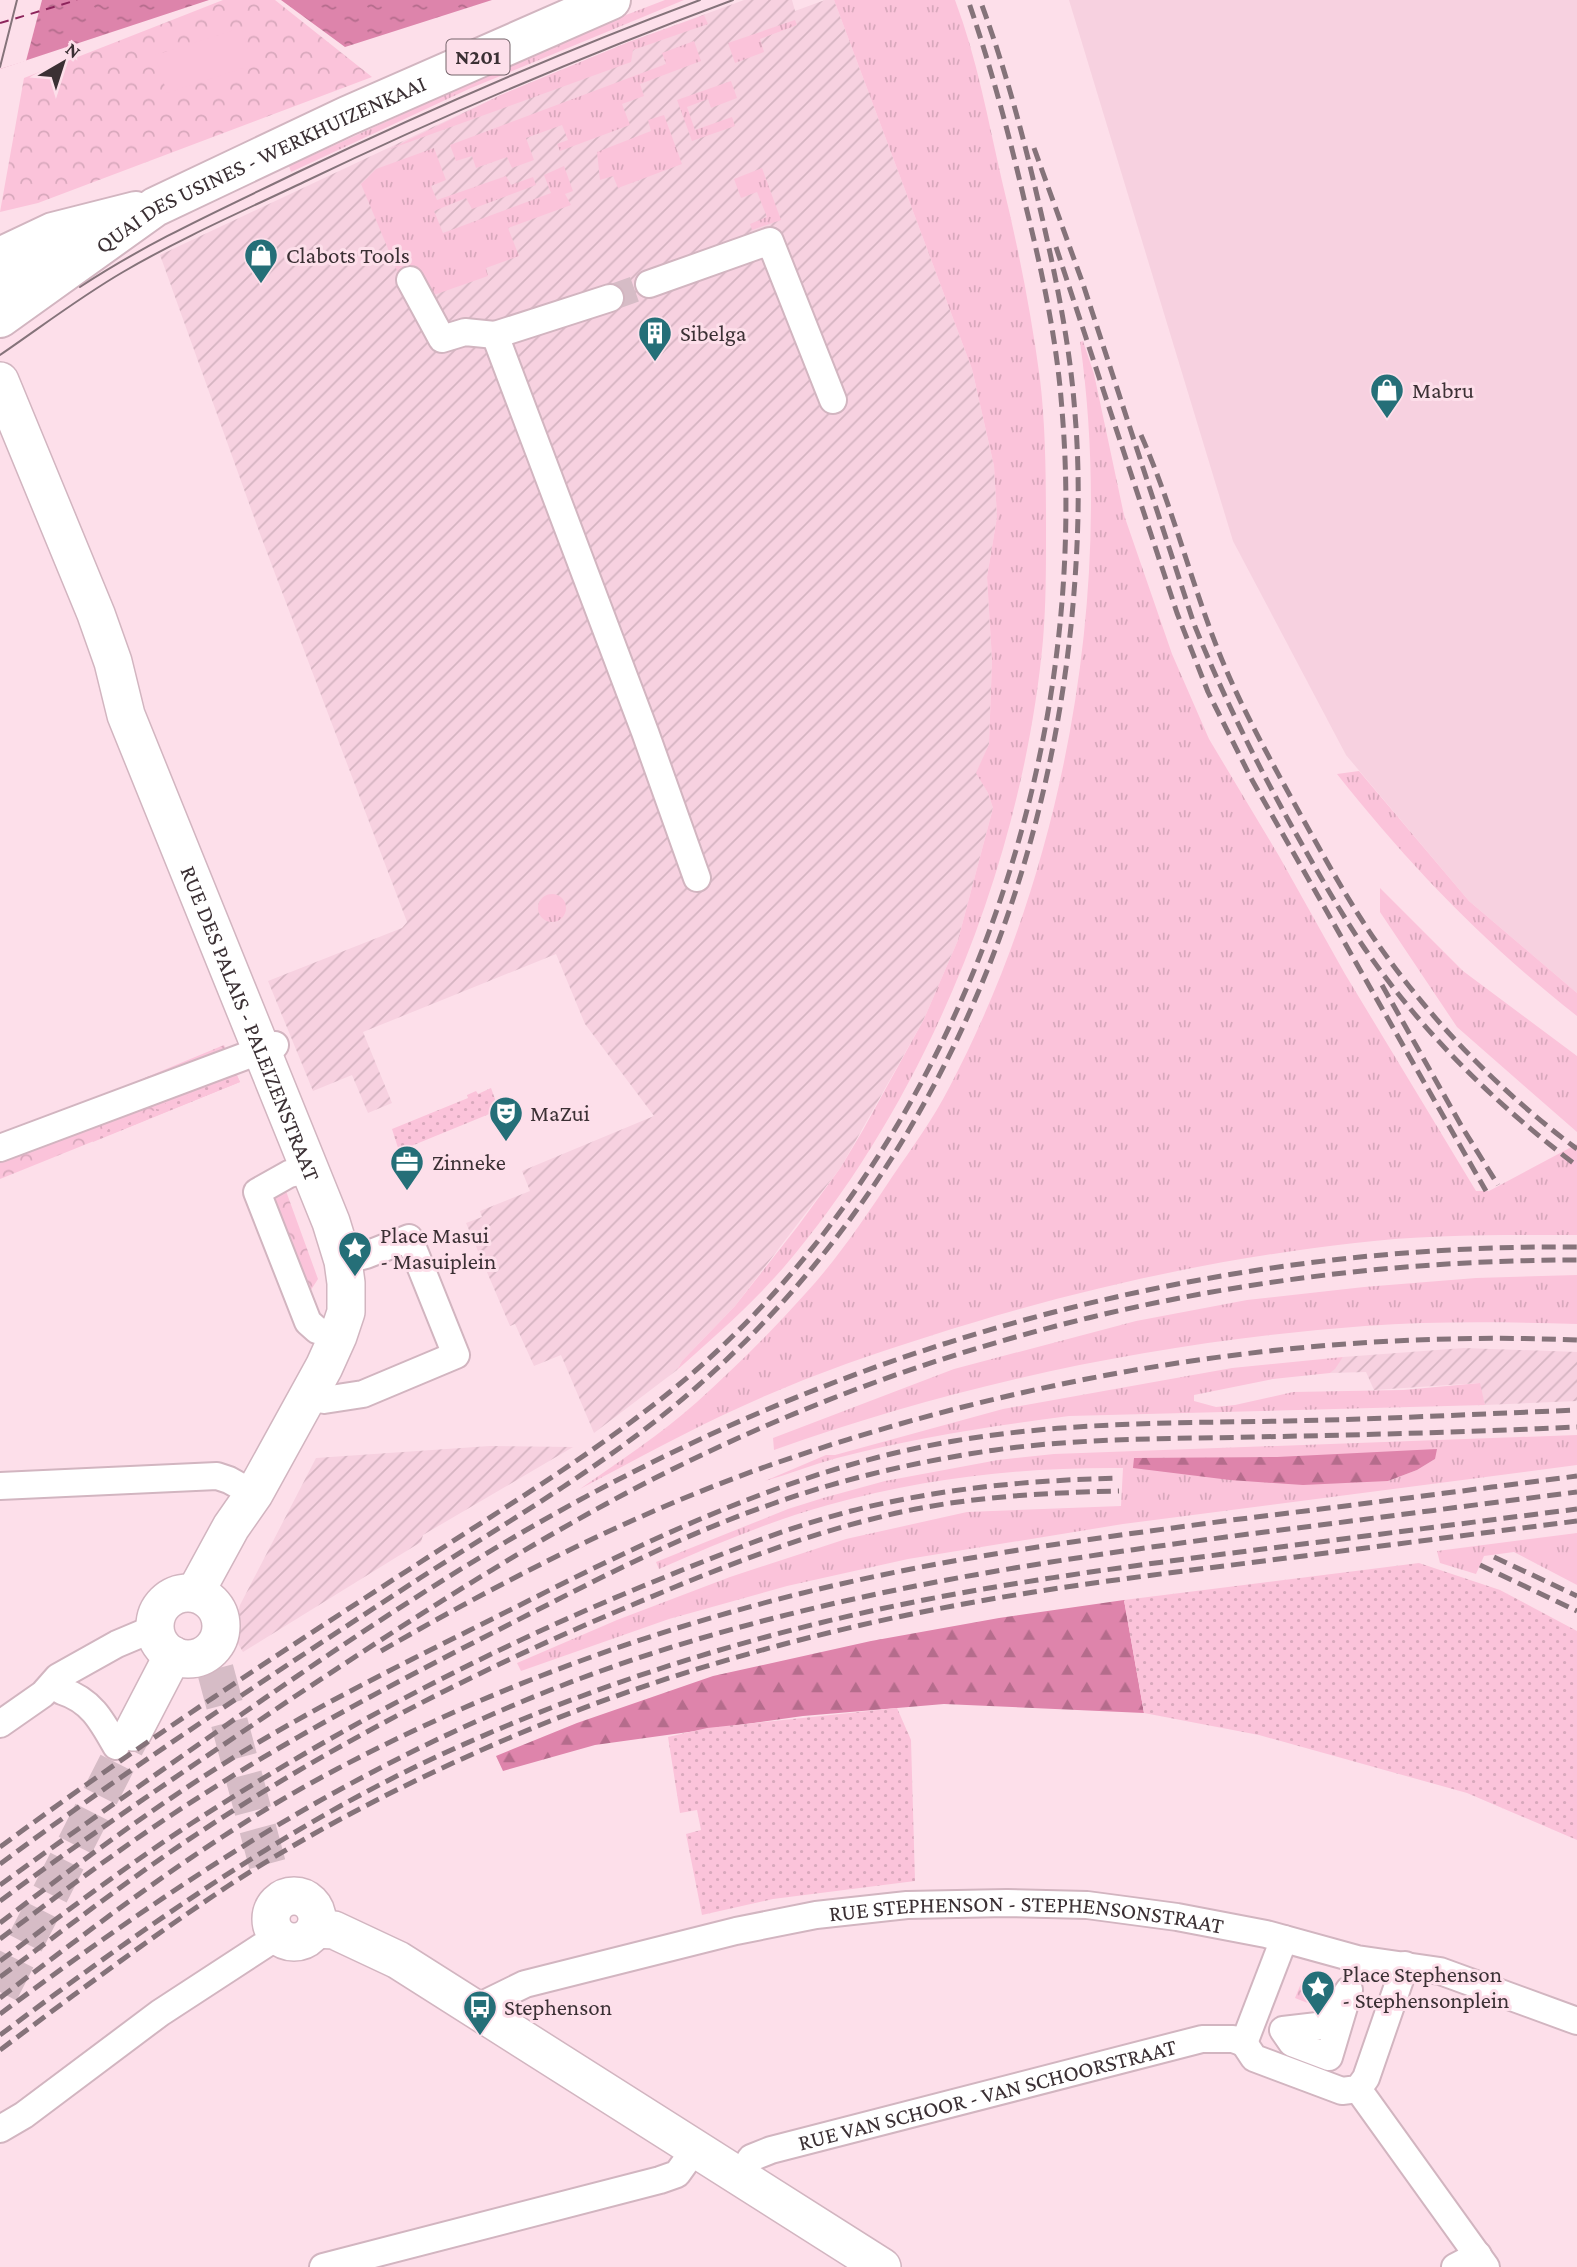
<svg xmlns="http://www.w3.org/2000/svg" width="1577" height="2267" font-family="'Crimson Pro',serif">
<style>
.built{fill:#f7d1e0}
.industrial{fill:url(#industrial-furrows)}
.grass{fill:url(#grass-tufts);fill-rule:evenodd}
.forest{fill:url(#forest-firs)}
.park{fill:url(#park-crowns)}
.garden{fill:url(#garden-dots)}
.pitch{fill:#fbc3da}
.water{fill:url(#water-ripples)}
.pier{fill:#fddfea}
.lines{fill:none;stroke-linecap:round;stroke-linejoin:round}
.ferry{stroke:#8d255c;stroke-width:2;stroke-dasharray:9 7;stroke-linecap:butt}
.street-tunnel{stroke:#d6bcc6;stroke-width:26;stroke-dasharray:26 13;stroke-linecap:butt}
.secondary-tunnel{stroke:#d6bcc6;stroke-width:37;stroke-dasharray:37 18;stroke-linecap:butt}
.street-casing{stroke:#d2b5c0;stroke-width:30}
.secondary-casing{stroke:#d2b5c0;stroke-width:40}
.primary-casing{stroke:#d2b5c0;stroke-width:42}
.street{stroke:#fff;stroke-width:26}
.secondary{stroke:#fff;stroke-width:37}
.primary{stroke:#fff;stroke-width:38}
.tram{stroke:#85737a;stroke-width:2}
.rail{stroke:#85737a;stroke-width:5;stroke-dasharray:14 7;stroke-linecap:butt}
.labels{text-anchor:middle;dominant-baseline:central;stroke-width:6;stroke-linejoin:round;paint-order:stroke}
.shield{fill:#fddfea;stroke:#75646b;stroke-width:2}
.shield-label{font-size:21px;font-weight:bold;fill:#3b3034}
.street-label{font-size:23px;fill:#3b3034;stroke:#fddfea}
.poi-label{font-size:23px;fill:#3b3034;stroke:#fddfea;text-anchor:start}
</style>
<defs>
<pattern id="industrial-furrows" width="10" height="10" patternUnits="userSpaceOnUse" patternTransform="scale(1.75)"><rect width="10" height="10" fill="#f7d1e0"/><path d="M-1 1l2-2M0 10L10 0M9 11l2-2" fill="none" stroke="#d5b4c1"/></pattern>
<pattern id="grass-tufts" width="24" height="20" patternUnits="userSpaceOnUse" patternTransform="scale(1.75)"><rect width="24" height="20" fill="#fbc3da"/><path d="M3 7l-1-3M5 7V3M7 7l1-3M15 17l-1-3M17 17v-4M19 17l1-3" fill="none" stroke="#d8a8bc"/></pattern>
<pattern id="forest-firs" width="22" height="20" patternUnits="userSpaceOnUse" patternTransform="scale(1.75)"><rect width="22" height="20" fill="#de84ab"/><path d="M5 1l3.5 6h-7zM16 11l3.5 6h-7z" fill="#b56c8c"/></pattern>
<pattern id="park-crowns" width="20" height="18" patternUnits="userSpaceOnUse" patternTransform="scale(1.75)"><rect width="20" height="18" fill="#fbc3da"/><path d="M2 6a3 3 0 1 1 6 0M12 15a3 3 0 1 1 6 0" fill="none" stroke="#d8a8bc"/></pattern>
<pattern id="garden-dots" width="8" height="8" patternUnits="userSpaceOnUse" patternTransform="scale(1.75)"><rect width="8" height="8" fill="#fbc3da"/><path d="M2 2h.1M6 6h.1" fill="none" stroke="#d8a8bc" stroke-width="1.8" stroke-linecap="round"/></pattern>
<pattern id="water-ripples" width="26" height="14" patternUnits="userSpaceOnUse" patternTransform="scale(1.75)"><rect width="26" height="14" fill="#dd84ab"/><path d="M2 4q2-2 4 0t4 0M15 11q2-2 4 0t4 0" fill="none" stroke="#b46c8c"/></pattern>
</defs>
<rect width="100%" height="100%" fill="#fddfea"/>
<path class="built" d="M1069,0H1577V993L1469,901L1346,755L1233,541Z"/>
<path class="industrial" d="M744,0H792L795,11L825,0H834L972,369L994,466L997,517L987,577L992,660L989,744L977,773L988,793L993,808L958,940L924,1019L841,1167L735,1306L682,1361L677,1370L594,1433L561,1355L534,1366L515,1324L510,1326L466,1223L482,1217L480,1211L530,1191L522,1171L654,1116L585,1024L556,954L363,1032L392,1103L368,1113L352,1075L313,1091L268,981L402,928L407,922L260,534L160,255L501,95L629,42Z
M1464,1348L1577,1352V1401L1485,1405L1479,1383L1374,1390L1366,1372L1330,1373L1343,1357Z
M490,1446L573,1447L423,1535L421,1542L243,1652L237,1642L234,1629L240,1605L316,1458Z"/>
<path class="grass" d="M665,0H684L471,88L291,172L289,166L579,33Z
M834,0H955C977,58 988,120 1002,181C1018,246 1031,312 1040,379C1046,430 1046,484 1046,536C1046,570 1046,605 1043,640C1023,859 928,1099 784,1267C752,1304 714,1337 677,1370L682,1361L735,1306L798,1226L841,1167L863,1130L924,1019L958,940L993,808L988,793L976,773L989,744L992,660L987,577L997,517L994,466L972,369Z
M704,15L708,24L633,50L631,62L390,149L501,95L629,42Z
M795,20L797,25L760,39L764,52L735,63L728,43Z
M694,41L701,61L640,84L644,96L622,104L630,125L560,151L557,144L568,140L562,125L526,138L534,160L512,168L507,157L476,168L472,156L456,161L450,145L666,64L662,53Z
M731,81L737,98L711,108L708,99L687,107L695,130L732,117L735,126L692,141L677,100Z
M664,115L682,164L618,188L613,176L600,180L597,152L651,131L648,120Z
M434,148L446,180L431,186L437,200L506,176L511,185L533,177L536,185L472,209L466,198L434,211L443,233L551,193L544,175L564,166L573,191L565,194L571,205L508,228L519,256L486,268L488,276L428,297L401,280L361,184L376,169Z
M762,168L781,220L752,230L750,224L767,217L757,192L741,198L734,179Z
M1083,341L1094,374L1124,515L1172,654L1209,739L1279,856L1345,974L1476,1191H1489L1577,1144V1235C1503,1235 1429,1234 1355,1243C1212,1259 1070,1291 933,1335C869,1355 806,1377 745,1405C689,1430 635,1460 580,1489C620,1461 661,1434 697,1402C735,1368 771,1332 805,1294C838,1258 865,1218 892,1177C912,1148 933,1119 949,1088C1065,868 1115,588 1080,342Z
M1359,771L1469,901L1577,993V1016C1485,944 1409,865 1337,774Z
M1380,888L1463,971L1577,1056V1132L1457,1027L1380,912Z
M538 908a14 14 0 1 1 28 0a14 14 0 1 1-28 0Z
M1577,1275V1324C1506,1322 1435,1321 1365,1326C1164,1341 963,1382 774,1450L773,1438L954,1369L1136,1321L1247,1300L1364,1287L1476,1278Z
M1343,1357L1335,1369L1330,1373L1273,1379L1194,1395V1401L1216,1407L1235,1405L1293,1392L1403,1390L1480,1383L1485,1405L1069,1416C992,1426 912,1438 837,1458C812,1465 789,1474 765,1481L826,1455H835L1003,1409L1232,1368Z
M1577,1435V1465L1123,1524L908,1559L787,1586L669,1619L521,1671L517,1663L617,1620L730,1577L846,1539L967,1512L1121,1506L1123,1468C1022,1467 925,1478 828,1505C770,1521 714,1545 659,1569L656,1562L788,1509L823,1498L885,1481L998,1460L1054,1454ZM1277,1457L1435,1459L1417,1470L1388,1481L1134,1459Z
M1577,1533V1585L1514,1552L1484,1556L1476,1574L1440,1563L1437,1551Z"/>
<path class="forest" d="M1437,1449L1435,1459L1417,1470L1388,1481L1303,1485L1230,1480L1133,1468L1134,1458L1277,1457Z
M1124,1600L1144,1713L944,1704L803,1716L595,1745L503,1771L496,1756L577,1723L713,1676L871,1641L999,1618Z"/>
<path class="park" d="M223,0H275L372,77L38,203L0,212L24,78Z
M224,1045L240,1082L0,1179V1138Z
M286,1191L318,1279L307,1296L271,1197Z
M1304,1976L1336,1988L1328,2011L1295,1998Z"/>
<path class="garden" d="M232,1065L240,1082L93,1142L91,1139L94,1137L91,1131L94,1134L100,1131L102,1134L103,1129L107,1131L111,1125L113,1130L114,1125L117,1129V1124L124,1123L125,1120L127,1124L129,1123L128,1116L130,1120L132,1117L137,1120L139,1115L143,1117L144,1114L146,1118L150,1110L154,1111L156,1109L161,1110L163,1107H166L165,1103L168,1105L170,1103L172,1106V1102L178,1101V1099L184,1102L181,1095L185,1100L188,1097L183,1085Z
M491,1088L499,1110L399,1151L392,1129L468,1098L467,1095L476,1091L478,1094Z
M1419,1563L1500,1590L1577,1631V1840L1467,1793L1259,1735L1144,1713L1124,1600Z
M897,1708L911,1740L915,1881L773,1899L702,1915L686,1834L701,1830L697,1810L680,1813L668,1737L707,1728Z"/>
<path class="pitch" d="M241,28L253,65L167,93L155,55Z"/>
<path class="water" d="M0,0H209L0,69Z
M281,0H492L345,47Z"/>
<path class="pier" d="M0,0H42L26,61L0,69Z"/>
<g class="lines">
<path class="ferry" d="M0,23L77,0"/>
<path class="street-tunnel" d="M610,298L649,284"/>
<path class="secondary-tunnel" d="M215,1669L271,1878
M0,1992L133,1732"/>
<g class="street-casing">
<g id="street">
<path d="M410,280L442,339L465,332L495,335"/>
<path d="M649,284L770,241L833,400"/>
<path d="M610,298L495,335L645,732L697,878"/>
<path d="M0,1148L275,1045"/>
<path d="M310,1169L289,1174L257,1192L308,1322L317,1330L338,1336"/>
<path d="M324,1400L363,1394L456,1355L409,1238L366,1255L343,1261"/>
<path d="M0,1486L217,1476L229,1480L254,1494"/>
<path d="M62,1691C91,1700 102,1721 116,1746"/>
<path d="M0,1724L43,1694L58,1677L117,1644L155,1628"/>
<path d="M1349,1990L1329,2057L1292,2043L1283,2030L1326,2025Z"/>
<path id="s1" d="M476,2008L525,1984L736,1931L816,1915L907,1905L1007,1903L1087,1905L1177,1917L1266,1934L1357,1959L1440,1971L1577,2021"/>
<path d="M1244,2043L1254,2058L1342,2091L1358,2089L1366,2078L1405,1965"/>
<path d="M1244,2043L1284,1939"/>
<path d="M1358,2089L1486,2267"/>
<path d="M0,2129L24,2115L160,2013L278,1936"/>
<path id="s2" d="M740,2176L751,2158L771,2150L1202,2039H1233L1244,2043"/>
<path d="M323,2267L660,2180L677,2174L695,2149"/>
<path d="M1455,2267L1478,2255"/>
</g>
</g>
<g class="secondary-casing">
<g id="secondary">
<path d="M0,288L92,234"/>
<path id="s3" d="M0,381L96,614L113,662L126,715L331,1222L343,1261L346,1283V1312L338,1336L324,1367L254,1494L231,1527L195,1593"/>
<circle cx="188" cy="1626" r="33"/>
<path d="M133,1732L173,1655"/>
<circle cx="294" cy="1919" r="23"/>
<path d="M315,1929L334,1930L398,1960L882,2267"/>
</g>
</g>
<g class="primary-casing">
<g id="primary">
<path d="M0,257L53,232L136,211"/>
<path id="s4" d="M0,318L155,207L347,116L611,0"/>
</g>
</g>
<use href="#street" class="street"/>
<use href="#secondary" class="secondary"/>
<use href="#primary" class="primary"/>
<path class="tram" d="M0,67L17,0
M80,287C148,242 222,209 296,173C428,110 563,51 700,0
M0,355C41,327 80,297 123,272C181,238 243,211 304,182C444,115 587,54 733,0"/>
<path class="rail" d="M1034,148L1083,284L1194,624C1222,694 1255,760 1291,825C1315,867 1338,909 1365,949C1423,1033 1494,1103 1576,1165
M1056,247L1177,613L1208,692L1252,780L1486,1191
M1141,435C1172,505 1190,579 1218,650C1240,706 1270,759 1299,812C1323,855 1347,899 1375,940C1431,1021 1498,1090 1577,1149
M1382,985L1462,1127L1498,1185
M1494,1557L1577,1596
M1480,1565L1577,1611
M381,1651C508,1578 640,1510 779,1462C1035,1374 1306,1329 1577,1340
M0,1847C135,1747 275,1656 416,1565C511,1503 609,1445 695,1371C959,1140 1091,756 1062,410C1057,340 1042,271 1025,203C1009,134 991,67 968,0
M0,1864C136,1763 278,1671 420,1578C515,1517 616,1459 701,1383C920,1189 1041,914 1071,626C1078,556 1081,485 1075,414C1070,343 1055,273 1039,204C1023,135 1005,67 980,0
M0,1885C80,1827 161,1771 242,1714C369,1626 498,1540 635,1471C925,1323 1252,1244 1577,1247
M0,1901C96,1830 195,1764 294,1697C418,1615 542,1534 675,1468C955,1329 1265,1260 1577,1260
M0,1923C84,1859 168,1796 259,1742C345,1691 435,1648 524,1603C662,1533 800,1467 954,1441C1064,1422 1175,1423 1287,1421C1383,1419 1480,1414 1577,1410
M0,1939C57,1896 114,1853 173,1814C280,1743 394,1683 508,1625C594,1581 681,1535 772,1504C842,1479 915,1462 988,1451C1075,1438 1164,1439 1252,1437C1361,1435 1469,1432 1577,1427
M0,1961C63,1914 126,1866 192,1823C335,1730 486,1651 643,1586C724,1553 805,1519 890,1502C966,1486 1042,1480 1119,1478
M0,1977C65,1929 129,1879 197,1834C333,1744 481,1668 632,1605C714,1570 797,1537 884,1516C961,1497 1040,1493 1119,1491
M0,1998C108,1916 217,1832 337,1769C500,1683 674,1621 854,1581C979,1553 1105,1537 1232,1520C1347,1506 1462,1491 1577,1476
M0,2014C163,1893 319,1788 507,1708C748,1604 1007,1565 1265,1532C1369,1519 1473,1505 1577,1492
M0,2035C134,1935 270,1837 421,1764C541,1707 667,1662 796,1629C942,1591 1091,1571 1240,1552C1352,1538 1465,1523 1577,1509
M0,2050C75,1994 150,1938 228,1886C306,1835 390,1791 475,1753C614,1690 762,1645 912,1614C1023,1591 1135,1577 1248,1563C1358,1549 1467,1535 1577,1521"/>
</g>
<defs>
<g id="shop-pin" transform="scale(1.75)"><path d="M0 17L-7.5 6A9.5 9.5 0 1 1 7.5 6Z" fill="#256f78" stroke="#fddfea"/><path d="M-5-2.5h2.3a2.7 3.5 0 0 1 5.4 0H5L5.5 6h-11ZM-1.5-2.5h3a1.5 2.3 0 0 0-3 0Z" fill="#fff"/></g>
<g id="building-pin" transform="scale(1.75)"><path d="M0 17L-7.5 6A9.5 9.5 0 1 1 7.5 6Z" fill="#256f78" stroke="#fddfea"/><path d="M-4-6H4V6H1V3H-1V6H-4ZM-2.5-4.3h1.7v1.8h-1.7ZM.8-4.3h1.7v1.8H.8ZM-2.5-1h1.7V.8h-1.7ZM.8-1h1.7V.8H.8Z" fill="#fff"/></g>
<g id="theatre-pin" transform="scale(1.75)"><path d="M0 17L-7.5 6A9.5 9.5 0 1 1 7.5 6Z" fill="#256f78" stroke="#fddfea"/><path d="M-5-5.5Q0-4 5-5.5V0Q5 5 0 6Q-5 5-5 0ZM-3.3-2.5H-1v1.5H-3.3ZM1-2.5H3.3v1.5H1ZM-2.8 1Q0 5.5 2.8 1Z" fill="#fff"/></g>
<g id="office-pin" transform="scale(1.75)"><path d="M0 17L-7.5 6A9.5 9.5 0 1 1 7.5 6Z" fill="#256f78" stroke="#fddfea"/><path d="M-6-3h4V-5.5h4V-3h4V5H-6ZM-1-4.5V-3h2v-1.5ZM-6 0V1H6V0Z" fill="#fff"/></g>
<g id="sight-pin" transform="scale(1.75)"><path d="M0 17L-7.5 6A9.5 9.5 0 1 1 7.5 6Z" fill="#256f78" stroke="#fddfea"/><path d="M0-6L1.8-2.2L6-1.7L2.9 1.2L3.7 5.4L0 3.3L-3.7 5.4L-2.9 1.2L-6-1.7L-1.8-2.2Z" fill="#fff"/></g>
<g id="bus-pin" transform="scale(1.75)"><path d="M0 17L-7.5 6A9.5 9.5 0 1 1 7.5 6Z" fill="#256f78" stroke="#fddfea"/><path d="M-5-6H5V4H4V6H2V4H-2V6H-4V4H-5ZM-3.5-4V0h7V-4ZM-3.5 1.2v1.5H-2V1.2ZM2 1.2v1.5H3.5V1.2Z" fill="#fff"/></g>
</defs>
<g fill-rule="evenodd">
<use href="#shop-pin" x="261" y="255"/>
<use href="#building-pin" x="655" y="333"/>
<use href="#shop-pin" x="1387" y="390"/>
<use href="#theatre-pin" x="506" y="1113"/>
<use href="#office-pin" x="407" y="1162"/>
<use href="#sight-pin" x="355" y="1248"/>
<use href="#sight-pin" x="1318" y="1987"/>
<use href="#bus-pin" x="480" y="2007"/>
</g>
<g class="labels">
<rect class="shield" x="446.5" y="39.5" width="63" height="35" rx="5"/>
<g class="shield-label">
<text x="478" y="57">N201</text>
</g>
<g class="street-label">
<text stroke="none"><textPath href="#s4" startOffset="304">QUAI DES USINES - WERKHUIZENKAAI</textPath></text>
<text stroke="none"><textPath href="#s3" startOffset="690">RUE DES PALAIS - PALEIZENSTRAAT</textPath></text>
<text stroke="none"><textPath href="#s1" startOffset="565">RUE STEPHENSON - STEPHENSONSTRAAT</textPath></text>
<text stroke="none"><textPath href="#s2" startOffset="266">RUE VAN SCHOOR - VAN SCHOORSTRAAT</textPath></text>
</g>
<g class="poi-label">
<text x="286" y="255">Clabots Tools</text>
<text x="680" y="333">Sibelga</text>
<text x="1412" y="390">Mabru</text>
<text x="530" y="1113">MaZui</text>
<text x="432" y="1162">Zinneke</text>
<text x="380" y="1235">Place Masui<tspan x="380" dy="26">- Masuiplein</tspan></text>
<text x="1342" y="1974">Place Stephenson<tspan x="1342" dy="26">- Stephensonplein</tspan></text>
<text x="504" y="2007">Stephenson</text>
</g>
</g>
<g transform="translate(63 63) rotate(39)" stroke="#fddfea" stroke-width="5" paint-order="stroke">
<path d="M0-5L12 26L0 18L-12 26Z" fill="#3b3034"/>
<text y="-10" font-size="19" font-weight="bold" text-anchor="middle" fill="#3b3034">N</text>
</g>
</svg>
